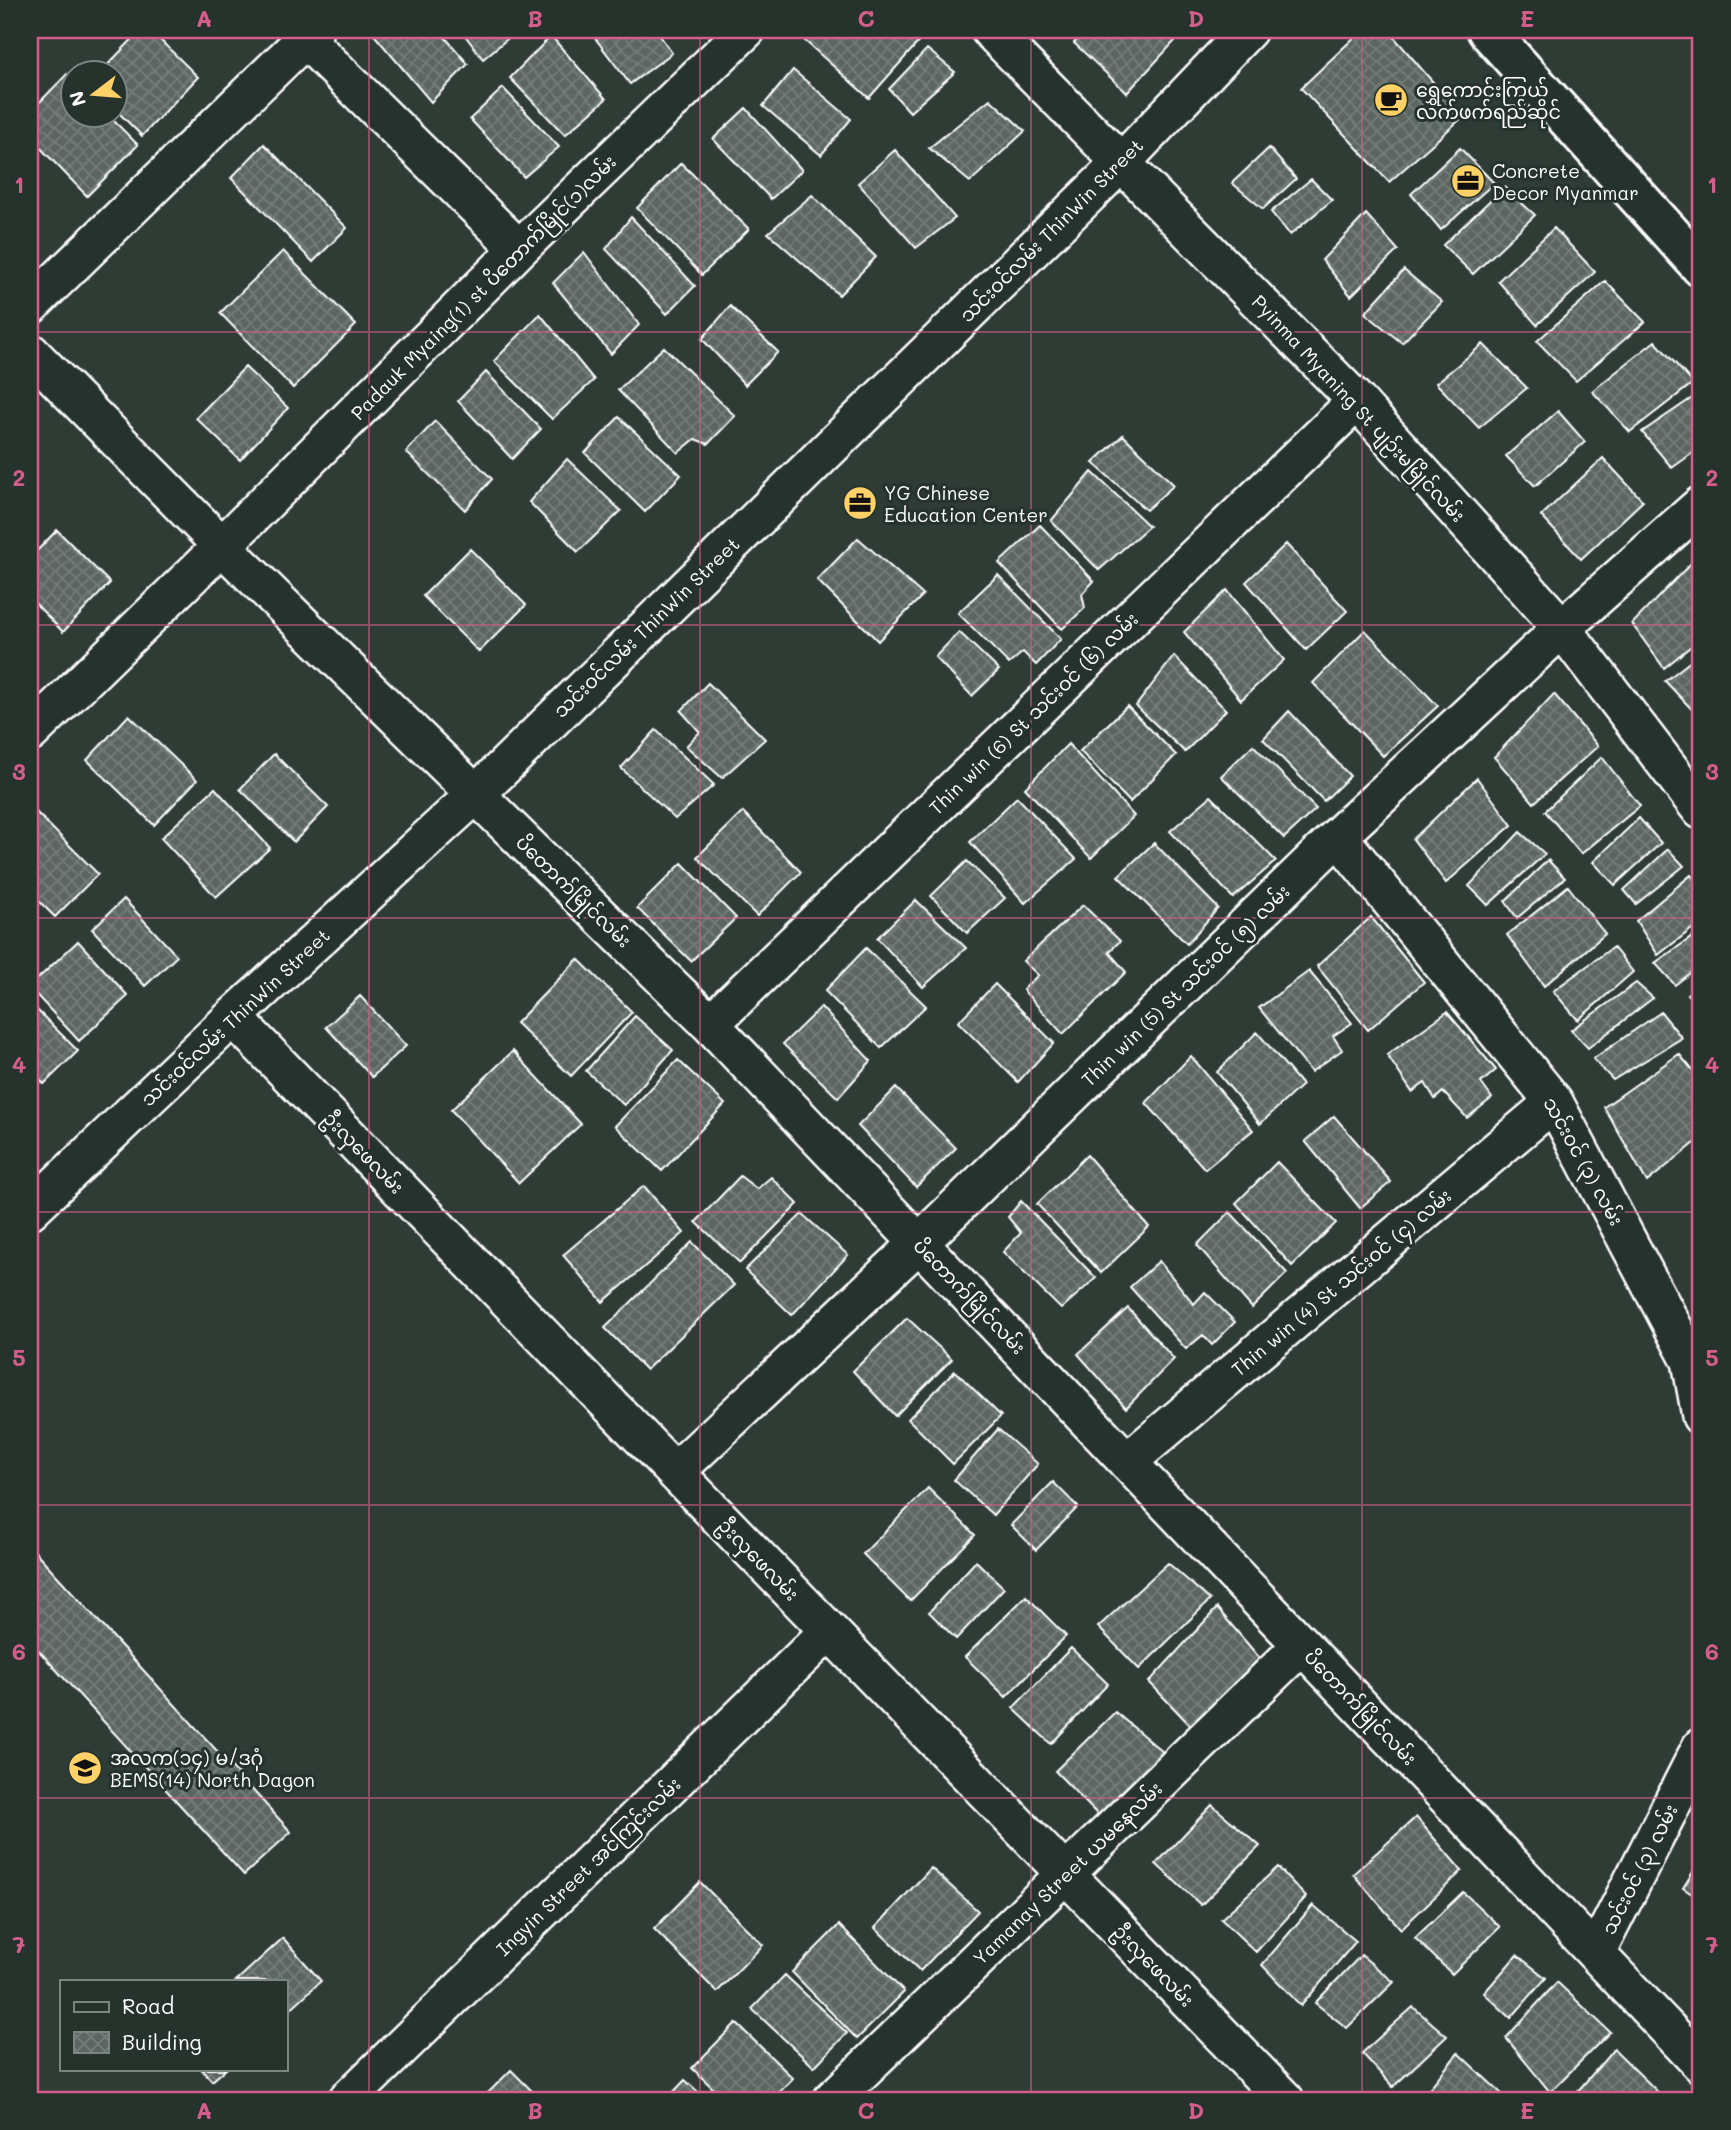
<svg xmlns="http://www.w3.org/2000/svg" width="1731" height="2130" font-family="Mali,'Noto Sans Myanmar',sans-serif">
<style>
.building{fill:url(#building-cross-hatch);stroke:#fff;stroke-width:2}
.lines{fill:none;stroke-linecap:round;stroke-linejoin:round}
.minor-casing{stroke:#fff;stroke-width:42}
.major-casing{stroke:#fff;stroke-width:44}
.minor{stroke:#26332d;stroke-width:37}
.major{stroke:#26332d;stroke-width:38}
.grid{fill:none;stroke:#d45d8c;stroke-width:2;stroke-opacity:0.55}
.labels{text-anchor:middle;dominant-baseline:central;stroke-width:6;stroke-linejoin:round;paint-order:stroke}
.poi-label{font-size:19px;fill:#fff;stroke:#26332d;text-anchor:start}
.street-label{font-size:19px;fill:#fff;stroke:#26332d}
.neatline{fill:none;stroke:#d45d8c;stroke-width:2.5}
.grid-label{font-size:23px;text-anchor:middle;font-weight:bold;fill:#d45d8c}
</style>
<defs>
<pattern id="building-cross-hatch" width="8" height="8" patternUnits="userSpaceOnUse" patternTransform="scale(1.75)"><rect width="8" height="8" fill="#5b6661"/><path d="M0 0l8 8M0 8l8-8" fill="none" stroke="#747d79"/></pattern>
</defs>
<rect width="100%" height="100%" fill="#2f3b35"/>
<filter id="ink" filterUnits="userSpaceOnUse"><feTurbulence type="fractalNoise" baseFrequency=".0143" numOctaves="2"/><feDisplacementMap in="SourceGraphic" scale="14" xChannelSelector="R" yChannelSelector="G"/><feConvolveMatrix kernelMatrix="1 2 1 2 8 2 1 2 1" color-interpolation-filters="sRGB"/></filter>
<g filter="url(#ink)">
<path class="building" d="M141,30H150L198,77L142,136L116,110V74H99Z
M370,30H439L468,64L431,102Z
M461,30H518L483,59Z
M589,30H656L672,53L630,84Z
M814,30H913L922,38L869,98L804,40Z
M1086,30H1185L1127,93L1074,43Z
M1362,30H1388L1463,117L1389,182L1301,88Z
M551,36L606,99L565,135L510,78Z
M927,49L955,72L910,112L889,89Z
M793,70L851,119L821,155L763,106Z
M67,74L74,80V116H109L138,145L87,196L30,137V112Z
M503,88L559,147L524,177L470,119Z
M990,99L1025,131L970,182L929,148Z
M746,108L802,170L771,199L713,139Z
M264,144L347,228L313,262L231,178Z
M1269,148L1296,179L1263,209L1232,183Z
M1460,148L1494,183L1441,230L1411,194Z
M895,150L955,218L916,248L858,183Z
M681,163L749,229L702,275L637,208Z
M1311,179L1332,200L1290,235L1271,212Z
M1504,187L1535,215L1473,274L1443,245Z
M812,195L876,257L839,295L768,233Z
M1366,214L1398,250L1351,296L1322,260Z
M631,217L695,286L667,314L606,249Z
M1554,228L1595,272L1537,325L1498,281Z
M283,251L356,325L293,388L220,313Z
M584,252L639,325L611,354L553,283Z
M1404,270L1442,302L1402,343L1365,313Z
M1605,281L1645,322L1576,381L1537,341Z
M730,306L778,352L745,385L702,339Z
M540,314L594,380L552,419L494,361Z
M1655,341L1693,383L1630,432L1592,391Z
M1483,344L1527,388L1479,428L1436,383Z
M664,347L735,416L708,444L695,439L678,453L618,390Z
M245,367L288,408L240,460L196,418Z
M486,372L541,429L512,459L458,401Z
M1695,396L1701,402V447L1672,468L1642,432Z
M1558,411L1585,442L1535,486L1506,456Z
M619,417L681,475L645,512L585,453Z
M435,421L492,479L465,510L406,452Z
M1123,435L1174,485L1146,510L1093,463Z
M1603,458L1643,501L1581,559L1541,516Z
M567,459L621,511L578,552L529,502Z
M1092,472L1149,526L1099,570L1051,521Z
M1040,525L1094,581L1082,594L1085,608L1062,629L999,563Z
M57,530L110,583L63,632L30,598V558Z
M858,538L923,595L878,641L817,580Z
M1286,544L1347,611L1306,650L1246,582Z
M470,549L526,605L479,652L423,596Z
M1696,558L1701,563V638L1664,668L1632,624Z
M998,575L1061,639L1036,665L1023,652L1009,664L958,613Z
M1227,590L1284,660L1241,700L1184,632Z
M1365,630L1438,706L1383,756L1313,683Z
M959,632L999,670L972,696L935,657Z
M1701,653V719L1665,681Z
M1174,656L1226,710L1185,752L1136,706Z
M708,683L765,739L722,778L686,746L700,732L681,711Z
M1554,694L1598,746L1534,803L1494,757Z
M1127,706L1176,755L1130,802L1080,751Z
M1289,711L1350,776L1324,801L1263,739Z
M129,715L197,780L154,825L87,760Z
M656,730L714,785L675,819L621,768Z
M1068,744L1134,816L1091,858L1025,788Z
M1253,745L1316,809L1284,838L1221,776Z
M274,754L328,807L294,842L240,789Z
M1602,757L1640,806L1581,854L1545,811Z
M1477,778L1512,825L1446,883L1413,839Z
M215,788L270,848L216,897L161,838Z
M1211,796L1276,861L1233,898L1170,831Z
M1017,797L1076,859L1025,903L970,842Z
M30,806L98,874L55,917L30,892Z
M743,812L801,872L757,916L697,857Z
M1639,818L1661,843L1615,885L1593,862Z
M1520,832L1545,854L1488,905L1469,886Z
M1154,843L1218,908L1187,944L1118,876Z
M1668,849L1684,866L1636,904L1624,890Z
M1548,860L1565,878L1517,918L1505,901Z
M967,861L1005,898L967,933L931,896Z
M682,863L736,918L691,961L637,908Z
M1691,875L1701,886V922L1658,955L1636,921Z
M1568,886L1605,934L1544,986L1507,935Z
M124,899L177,956L145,986L92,929Z
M916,900L966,948L923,987L877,938Z
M1083,905L1120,941L1109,952L1126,972L1063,1034L1023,990L1038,975L1023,961Z
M1371,917L1424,982L1368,1030L1317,966Z
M1701,931V964L1675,985L1655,963Z
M78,941L128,996L79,1041L30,988V986Z
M1613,947L1633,972L1578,1020L1553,991Z
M866,948L926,1006L881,1048L825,991Z
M578,959L632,1012L571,1076L516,1023Z
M1309,971L1352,1023L1333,1036L1342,1050L1311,1072L1259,1008Z
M1701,982V1010L1687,994Z
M1636,983L1653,998L1588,1048L1571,1030Z
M995,984L1054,1043L1018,1082L958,1022Z
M360,996L406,1046L372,1077L326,1027Z
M30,1003L78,1051L44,1084L30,1070Z
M821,1007L871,1061L838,1098L783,1044Z
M1447,1012L1496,1070L1481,1083L1492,1098L1467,1118L1443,1092L1435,1099L1425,1083L1412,1092L1387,1055Z
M1661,1012L1682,1038L1613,1080L1593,1059Z
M635,1016L673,1050L624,1105L586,1071Z
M1257,1032L1302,1085L1260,1124L1217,1072Z
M513,1051L581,1124L519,1183L451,1110Z
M1679,1054L1701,1080V1138L1647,1182L1604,1107Z
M1191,1056L1253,1130L1205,1169L1146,1103Z
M678,1060L725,1104L662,1171L615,1126Z
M896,1088L956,1148L916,1187L858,1126Z
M1334,1116L1391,1182L1360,1208L1305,1141Z
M1087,1155L1149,1227L1101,1273L1037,1204Z
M1277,1162L1336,1223L1292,1266L1236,1203Z
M740,1176L757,1189L771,1177L798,1204L740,1263L696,1222Z
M644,1186L684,1233L603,1302L563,1255Z
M1021,1201L1096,1278L1061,1309L1003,1252L1021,1233L1008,1217Z
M1230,1212L1287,1273L1252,1308L1197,1245Z
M802,1214L848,1255L792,1315L745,1270Z
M692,1242L734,1285L646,1370L605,1328Z
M1159,1261L1194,1304L1205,1292L1235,1322L1212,1345L1203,1335L1186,1349L1130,1287Z
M1128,1308L1174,1359L1126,1408L1078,1354Z
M907,1318L952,1359L895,1416L853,1371Z
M955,1371L1001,1416L953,1464L908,1419Z
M998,1429L1038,1464L993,1515L954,1480Z
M1053,1482L1078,1507L1036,1550L1011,1525Z
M928,1488L975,1535L910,1601L863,1554Z
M30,1546L291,1832L244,1875L30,1641Z
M976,1561L1004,1588L956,1639L929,1612Z
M1168,1563L1210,1600L1139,1669L1098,1627Z
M1026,1596L1066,1636L1006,1697L965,1657Z
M1217,1608L1263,1662L1190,1725L1149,1682Z
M1071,1648L1108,1684L1051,1744L1013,1708Z
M1115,1712L1163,1752L1099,1816L1055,1771Z
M1212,1805L1260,1846L1201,1905L1156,1864Z
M1416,1817L1462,1871L1401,1929L1353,1874Z
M1701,1859V1900L1683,1888Z
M1278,1867L1306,1897L1256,1952L1221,1919Z
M931,1868L978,1911L920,1971L875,1928Z
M700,1882L763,1945L717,1992L654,1929Z
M1463,1892L1500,1927L1452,1974L1415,1938Z
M1313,1905L1356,1941L1301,2006L1262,1965Z
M839,1925L904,1992L857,2039L792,1972Z
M283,1938L321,1981L285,2014V1981H236Z
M1361,1955L1394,1982L1347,2028L1315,2003Z
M1517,1955L1546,1978L1511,2018L1484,1993Z
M785,1975L847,2033L814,2067L752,2009Z
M1557,1982L1610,2032L1550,2092L1506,2038Z
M1413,2007L1447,2036L1393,2087L1362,2053Z
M736,2023L793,2078L772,2100H725L692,2068Z
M1614,2049L1666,2100H1570Z
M1458,2053L1503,2095L1498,2100H1420Z
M201,2069H226L212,2081Z
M511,2070L541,2100H481Z
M685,2080L707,2100H666Z"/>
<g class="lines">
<g class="minor-casing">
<path id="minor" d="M296,30L519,249
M990,30L1357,401L1562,628L1701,810
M30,306L314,30
M30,352L222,546L710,1024L1701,2064
M30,733L222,546L519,249L746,30
M1338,836L1554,1102L1691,1361L1701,1416
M233,1017L1285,2100
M710,1024L1357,401
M30,1210L233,1017L476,794L1121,163L1248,30
M1127,1462L1554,1102
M675,1472L919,1243L1338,836L1562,628L1701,505
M1596,1953L1701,1747
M347,2100L829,1631
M832,2100L1302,1645"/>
</g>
<g class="major-casing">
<path id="major" d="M1487,30L1701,267"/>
</g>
<use href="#minor" class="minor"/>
<use href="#major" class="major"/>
</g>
</g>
<path class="grid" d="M369,30V2100M700,30V2100M1031,30V2100M1362,30V2100M30,332H1701M30,625H1701M30,918H1701M30,1212H1701M30,1505H1701M30,1798H1701"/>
<defs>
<g id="cafe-disc" transform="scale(1.75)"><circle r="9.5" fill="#ffd166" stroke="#26332d"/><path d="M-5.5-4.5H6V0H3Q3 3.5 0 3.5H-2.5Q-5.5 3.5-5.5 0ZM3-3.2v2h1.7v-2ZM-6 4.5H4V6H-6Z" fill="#111"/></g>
<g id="office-disc" transform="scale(1.75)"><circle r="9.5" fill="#ffd166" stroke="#26332d"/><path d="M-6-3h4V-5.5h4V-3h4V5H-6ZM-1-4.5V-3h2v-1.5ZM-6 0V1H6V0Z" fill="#111"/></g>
<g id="school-disc" transform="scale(1.75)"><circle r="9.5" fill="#ffd166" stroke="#26332d"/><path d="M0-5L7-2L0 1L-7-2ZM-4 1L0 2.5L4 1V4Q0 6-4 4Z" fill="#111"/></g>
</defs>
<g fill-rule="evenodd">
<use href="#cafe-disc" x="1391" y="100"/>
<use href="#office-disc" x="1468" y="181"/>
<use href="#office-disc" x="860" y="503"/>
<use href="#school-disc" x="85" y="1768"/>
</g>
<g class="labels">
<g class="poi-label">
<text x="1416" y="89">ရွှေကောင်းကြွယ်<tspan x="1416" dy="22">လက်ဖက်ရည်ဆိုင်</tspan></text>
<text x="1492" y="170">Concrete<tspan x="1492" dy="22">Decor Myanmar</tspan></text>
<text x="884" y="492">YG Chinese<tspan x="884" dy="22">Education Center</tspan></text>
<text x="110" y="1757">အလက(၁၄) မ/ဒဂုံ<tspan x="110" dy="22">BEMS(14) North Dagon</tspan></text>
</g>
<g class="street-label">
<text transform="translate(1051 230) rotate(-45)">သင်းဝင်လမ်း ThinWin Street</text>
<text transform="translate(483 287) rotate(-45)">Padauk Myaing(1) st ပိတောက်မြိုင်(၁)လမ်း</text>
<text transform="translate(1359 408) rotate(47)">Pyinma Myaning St ပျဉ်းမမြိုင်လမ်း</text>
<text transform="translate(646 627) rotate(-44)">သင်းဝင်လမ်း ThinWin Street</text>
<text transform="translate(1033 713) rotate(-44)">Thin win (6) St သင်းဝင် (၆) လမ်း</text>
<text transform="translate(574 891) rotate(44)">ပိတောက်မြိုင်လမ်း</text>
<text transform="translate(1185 985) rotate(-44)">Thin win (5) St သင်းဝင် (၅) လမ်း</text>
<text transform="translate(235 1017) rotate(-43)">သင်းဝင်လမ်း ThinWin Street</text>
<text transform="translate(364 1152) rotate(46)">ဦးလှဖေလမ်း</text>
<text transform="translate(1584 1161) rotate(61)">သင်းဝင် (၃) လမ်း</text>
<text transform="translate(1341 1282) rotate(-40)">Thin win (4) St သင်းဝင် (၄) လမ်း</text>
<text transform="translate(970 1296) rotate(46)">ပိတောက်မြိုင်လမ်း</text>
<text transform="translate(759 1559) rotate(46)">ဦးလှဖေလမ်း</text>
<text transform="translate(1361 1707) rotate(46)">ပိတောက်မြိုင်လမ်း</text>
<text transform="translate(588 1866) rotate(-44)">Ingyin Street အင်ကြင်းလမ်း</text>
<text transform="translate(1639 1869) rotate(-63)">သင်းဝင် (၃) လမ်း</text>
<text transform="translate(1067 1873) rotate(-44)">Yamanay Street ယမနေလမ်း</text>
<text transform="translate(1154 1965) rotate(46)">ဦးလှဖေလမ်း</text>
</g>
</g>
<rect width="1731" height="2130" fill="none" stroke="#26332d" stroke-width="77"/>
<rect x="60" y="1980" width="228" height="91" fill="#26332d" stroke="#7d8581" stroke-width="2"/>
<rect x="74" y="2002" width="35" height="10" fill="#26332d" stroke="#7d8581" stroke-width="2"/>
<text x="122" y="2014" font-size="21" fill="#ffffff">Road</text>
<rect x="74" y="2032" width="35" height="21" fill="url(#building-cross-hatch)" stroke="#7d8581" stroke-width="2"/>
<text x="122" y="2050" font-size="21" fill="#ffffff">Building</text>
<g transform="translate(94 94) rotate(254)"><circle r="33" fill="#26332d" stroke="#7d8581" stroke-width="2"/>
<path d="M0-5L12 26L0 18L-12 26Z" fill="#ffd166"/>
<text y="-10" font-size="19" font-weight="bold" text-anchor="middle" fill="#ffffff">N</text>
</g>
<rect x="38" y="38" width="1654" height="2054" class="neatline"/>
<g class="grid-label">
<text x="204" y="27">A</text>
<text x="535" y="27">B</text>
<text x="866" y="27">C</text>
<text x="1196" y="27">D</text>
<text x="1527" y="27">E</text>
<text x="19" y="193">1</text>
<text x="1712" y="193">1</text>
<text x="19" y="486">2</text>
<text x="1712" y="486">2</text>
<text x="19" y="780">3</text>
<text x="1712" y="780">3</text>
<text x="19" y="1073">4</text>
<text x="1712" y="1073">4</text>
<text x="19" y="1366">5</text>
<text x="1712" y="1366">5</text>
<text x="19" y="1660">6</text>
<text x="1712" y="1660">6</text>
<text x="19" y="1953">7</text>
<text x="1712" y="1953">7</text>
<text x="204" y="2119">A</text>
<text x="535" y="2119">B</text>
<text x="866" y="2119">C</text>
<text x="1196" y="2119">D</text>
<text x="1527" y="2119">E</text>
</g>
</svg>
